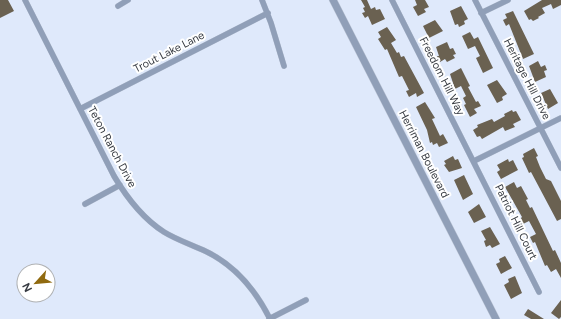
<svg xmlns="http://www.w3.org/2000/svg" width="561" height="319" font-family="Figtree,sans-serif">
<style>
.building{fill:#6a6151}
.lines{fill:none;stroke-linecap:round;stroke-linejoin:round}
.minor-casing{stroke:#bdc6d6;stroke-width:6}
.tertiary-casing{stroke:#bdc6d6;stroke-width:8}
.minor{stroke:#909fb8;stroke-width:5.5}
.tertiary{stroke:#909fb8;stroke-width:7}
.labels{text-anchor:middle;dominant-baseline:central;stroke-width:4;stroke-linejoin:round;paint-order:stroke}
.street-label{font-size:11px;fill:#373b42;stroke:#fff}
</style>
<rect width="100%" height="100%" fill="#dfe9fb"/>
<path class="building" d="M0,0H8L14,11L0,18Z
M361,0H367L371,9L375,7L376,10L380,9L385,19L372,25L368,16L365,18L362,13L365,12L363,8L365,7Z
M415,0H425L429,7L424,9L426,12L418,16L413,7L417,5Z
M542,0H561V5L553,9L551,4L542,8L545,13L538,17L539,18L533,21L531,19L529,20L524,11Z
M461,6L468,19L464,21L465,24L459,27L458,24L455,25L450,11Z
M513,11L534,54L523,59L509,24L506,26L503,20L507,18L505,14Z
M435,20L443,31L429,38L423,26Z
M387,27L396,40L391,43L397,53L399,52L401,57L404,56L424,93L417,97L416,93L409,97L406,91L409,90L402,76L399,77L387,49L385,50L378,39L381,37L378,32Z
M470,32L474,39L478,37L493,68L483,73L476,58L480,56L475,46L468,49L462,36Z
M447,42L450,49L453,48L456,54L453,55L455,58L447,62L445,59L440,62L437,56H439L436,47Z
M538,61L541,67L545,65L547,70L544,71L546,77L535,82L529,66Z
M461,68L470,86L468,87L476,102L478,101L481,106L474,109L477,113L470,117L464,105L466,104L463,98L466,96L461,86L455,89L450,74Z
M497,80L507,94L502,97L503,100L497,103L487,85Z
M550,89L558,103L548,109L541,93Z
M425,102L435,118L432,119L440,136L443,134L448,143L439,147L437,143L433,145L432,142L430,143L427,130L416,107Z
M512,110L513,112L516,111L521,120L513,124L515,127L505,131L503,127L482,139L480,136L477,137L473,130L478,127L477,125L492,119L494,122L505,116L504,114Z
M534,148L538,156L536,157L540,167L546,179L551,181L561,201V219L557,221L531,172L529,173L522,158L524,157L523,154Z
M453,156L455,160L458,159L462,168L449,172L444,165L446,164L444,161Z
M508,159L509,162L513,160L518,170L501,179L497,172L500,170L497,165Z
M464,175L473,194L463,200L454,180Z
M514,182L517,188L521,186L528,199L526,200L530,208L532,207L553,251L555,250L561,263V278L556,269L551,272L547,265L545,266L535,242L533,243L530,237L536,234L529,221L523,224L521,218L522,217L505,187Z
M479,204L486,217L474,223L468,212Z
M490,227L500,244L492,248L490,245L486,247L484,241L486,240L481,231Z
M505,256L512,268L501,274L496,264L500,262L499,259Z
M515,276L522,293L511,299L504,285L509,282L508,279Z
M561,300V317L559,319L551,313Z
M528,309L544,319H531L524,315Z"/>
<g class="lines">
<g class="minor-casing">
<path id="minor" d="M25,0L114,176C127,198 142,218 164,232C177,240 190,244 203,250C234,264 255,289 270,319
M262,0L271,23L284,66
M392,0L539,292
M475,0L561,168
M118,6L128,0
M481,13L508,0
M80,109L268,13
M474,161L561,118
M85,204L120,185
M269,319L306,300"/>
</g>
<g class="tertiary-casing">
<path id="tertiary" d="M333,0L496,319"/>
</g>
<use href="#minor" class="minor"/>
<use href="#tertiary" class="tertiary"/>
</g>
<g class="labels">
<g class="street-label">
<text transform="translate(169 52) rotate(-27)">Trout Lake Lane</text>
<text transform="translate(442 76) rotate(63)">Freedom Hill Way</text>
<text transform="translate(527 79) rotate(63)">Heritage Hill Drive</text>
<text transform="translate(112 147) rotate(62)">Teton Ranch Drive</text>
<text transform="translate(424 154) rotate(63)">Herriman Boulevard</text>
<text transform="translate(516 222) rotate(64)">Patriot Hill Court</text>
</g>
</g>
<g transform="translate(36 283) rotate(243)"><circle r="19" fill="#ffffff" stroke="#afb1b3"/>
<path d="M0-3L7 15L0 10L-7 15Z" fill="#906a0f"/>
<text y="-6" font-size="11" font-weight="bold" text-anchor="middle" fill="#373b42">N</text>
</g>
</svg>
